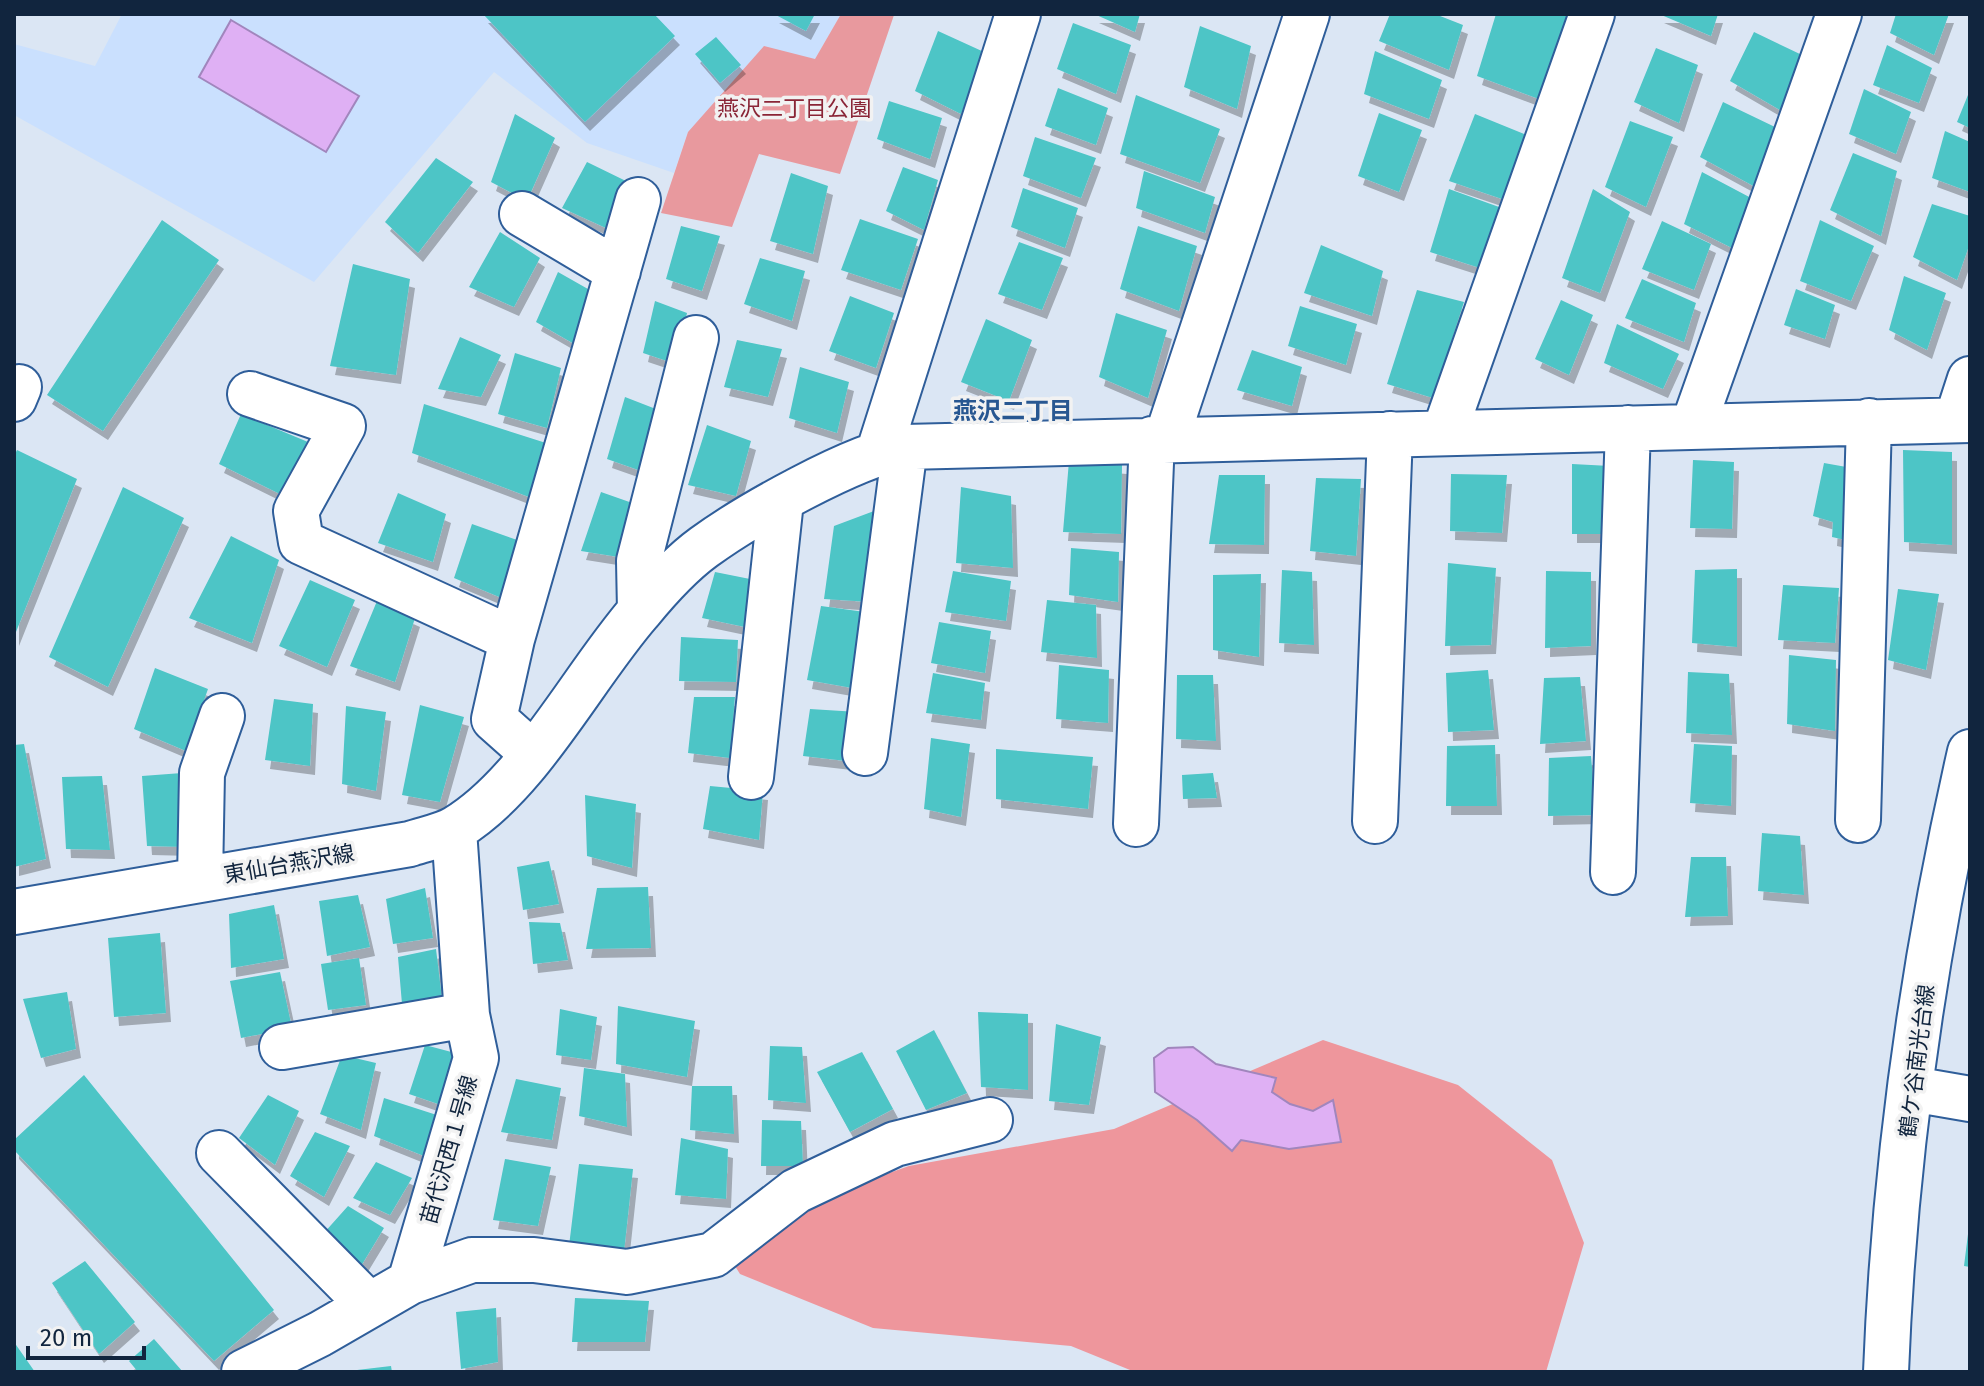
<svg xmlns="http://www.w3.org/2000/svg" width="1984" height="1386" font-family="'Fira Sans','Noto Sans JP',sans-serif">
<style>
.built{fill:#cae0fe}
.green{fill:#e8999e}
.forest{fill:#ee969c}
.water{fill:#dfb0f4;stroke:#a186bd;stroke-width:2}
.building{fill:#4dc5c6;filter:url(#shadow)}
.lines{fill:none;stroke-linecap:round;stroke-linejoin:round}
.minor-casing{stroke:#2f5e9a;stroke-width:48}
.minor{stroke:#fff;stroke-width:44}
.labels{text-anchor:middle;dominant-baseline:central;stroke-width:7;stroke-linejoin:round;paint-order:stroke}
.park-label{font-size:22px;fill:#8a2536;stroke:#f2f2f2}
.street-label{font-size:22px;fill:#11253e;stroke:#f2f2f2}
.neighbourhood-label{font-size:24px;font-weight:bold;fill:#285791;stroke:#f2f2f2}
</style>
<defs>
<filter id="shadow"><feDropShadow dx="5" dy="9" stdDeviation="0" flood-color="#0004"/></filter>
</defs>
<rect width="100%" height="100%" fill="#dbe6f4"/>
<path class="built" d="M122,14H841L815,59L688,132L674,173L587,143L494,72L314,282L14,115V44L95,66Z"/>
<path class="green" d="M841,14L894,15L840,174L759,154L732,227L661,213L688,132L764,46L815,59Z"/>
<path class="forest" d="M1323,1040L1458,1085L1552,1160L1584,1243L1546,1372H1135L1071,1346L873,1328L740,1274L730,1258L813,1200L909,1166L1114,1129Z"/>
<path class="water" d="M231,20L359,96L326,152L199,77Z
M1193,1047L1216,1064L1276,1078L1272,1092L1290,1104L1313,1111L1333,1100L1341,1142L1289,1149L1241,1140L1232,1151L1197,1120L1155,1092L1154,1058L1168,1048Z"/>
<path class="building" d="M483,14H654L675,36L585,122Z
M774,14H815L806,31Z
M1094,14H1140L1135,32Z
M1390,14H1435L1463,25L1449,70L1379,41Z
M1496,14H1578L1547,102L1477,76Z
M1659,14H1718L1711,36Z
M1896,14H1949L1934,55L1890,33Z
M1073,23L1131,45L1116,94L1057,69Z
M1200,26L1251,46L1237,109L1184,87Z
M938,31L984,52L961,114L915,91Z
M1754,32L1802,55L1785,113L1730,81Z
M716,37L741,65L720,83L695,54Z
M1887,45L1932,68L1919,103L1873,85Z
M1656,48L1698,65L1679,123L1634,102Z
M1375,51L1442,80L1429,119L1364,94Z
M1058,88L1108,108L1096,145L1045,126Z
M1864,89L1911,112L1896,154L1849,134Z
M1970,90V128L1957,122Z
M1136,95L1220,129L1200,183L1120,154Z
M889,101L942,118L930,159L877,139Z
M1723,102L1775,127L1759,189L1700,157Z
M1379,113L1422,130L1399,192L1358,176Z
M515,114L555,138L527,201L491,182Z
M1475,114L1529,136L1502,199L1449,181Z
M1630,121L1673,137L1646,207L1605,187Z
M1945,131L1970,142V192L1932,178Z
M1035,137L1096,158L1081,198L1023,176Z
M1853,153L1897,171L1881,236L1830,210Z
M436,158L473,182L418,253L385,222Z
M587,162L628,182L606,228L562,208Z
M903,167L938,180L924,230L886,211Z
M1144,171L1215,197L1205,233L1136,208Z
M1702,172L1753,199L1736,250L1684,224Z
M791,173L828,186L813,254L770,241Z
M1023,188L1078,208L1065,248L1011,227Z
M1449,189L1499,207L1480,268L1430,252Z
M1593,189L1630,212L1600,293L1562,278Z
M1932,204L1970,216V243L1957,280L1913,257Z
M860,219L918,239L901,290L841,270Z
M162,220L219,260L103,431L47,395Z
M1820,220L1874,246L1851,301L1800,281Z
M1662,221L1711,244L1694,290L1642,269Z
M681,226L720,236L702,291L666,279Z
M1138,226L1197,246L1179,311L1120,289Z
M500,232L540,258L514,307L469,287Z
M1019,242L1063,258L1042,310L998,294Z
M1321,245L1383,271L1372,316L1304,293Z
M760,258L805,271L792,321L744,304Z
M353,264L410,279L396,375L330,366Z
M558,272L595,293L576,345L536,322Z
M1904,276L1946,293L1927,350L1889,330Z
M1642,279L1696,303L1684,342L1625,318Z
M1796,289L1835,305L1825,339L1784,325Z
M1417,290L1464,302L1433,398L1387,384Z
M850,296L894,313L876,368L829,351Z
M1561,300L1593,315L1569,375L1535,359Z
M655,301L687,313L676,364L643,353Z
M1300,306L1357,324L1346,365L1288,346Z
M1116,313L1167,330L1148,398L1099,377Z
M986,319L1032,340L1009,401L961,382Z
M1617,324L1679,354L1663,389L1604,363Z
M460,337L501,355L481,397L438,389Z
M737,340L782,349L768,397L724,387Z
M1252,350L1302,367L1292,406L1237,390Z
M515,353L561,368L547,428L498,414Z
M800,367L849,382L837,433L789,418Z
M625,397L661,411L647,473L607,459Z
M424,404L546,443L529,497L412,453Z
M241,414L308,442L286,497L219,464Z
M707,425L751,441L736,496L688,485Z
M17,450L77,479L14,637V456Z
M1903,450L1952,452V545L1904,542Z
M1693,460L1734,462L1732,529L1690,528Z
M1069,461L1122,465L1121,534L1063,532Z
M1824,463L1852,468L1850,541L1832,537L1833,522L1813,516Z
M1572,464L1610,466L1608,534H1572Z
M1451,474L1507,475L1502,533L1450,531Z
M1219,475H1265L1264,545L1209,544Z
M1316,478L1361,479L1356,556L1310,551Z
M123,487L184,518L108,687L49,657Z
M961,487L1011,496L1013,568L956,563Z
M601,492L638,505L625,558L581,551Z
M398,493L446,514L433,562L378,543Z
M874,511L871,602L824,599L834,526Z
M472,524L520,541L504,599L454,578Z
M231,536L279,560L252,643L189,618Z
M1071,548L1119,552L1118,602L1069,595Z
M1448,563L1496,568L1491,645L1445,646Z
M1737,569V647L1692,643L1695,570Z
M1282,570L1312,572L1314,645L1279,643Z
M953,571L1011,581L1006,621L945,612Z
M1546,571L1591,572V646L1545,648Z
M715,572L755,580L745,627L702,618Z
M1261,574L1259,657L1213,650V575Z
M310,580L355,600L327,667L279,646Z
M1783,585L1839,588L1835,643L1778,640Z
M1898,589L1939,594L1926,670L1888,660Z
M1047,600L1096,605L1097,658L1041,652Z
M377,601L415,618L395,682L350,666Z
M821,606L865,612L858,689L807,680Z
M939,622L991,631L985,673L931,663Z
M681,637L738,640L736,682L679,681Z
M1789,655L1836,660L1835,731L1787,724Z
M1059,665L1109,670L1108,723L1056,719Z
M155,668L208,689L186,751L134,729Z
M1488,670L1494,730L1448,732L1446,673Z
M1688,672L1729,674L1732,735L1686,733Z
M933,673L985,683L981,720L926,713Z
M1177,675H1213L1216,741L1176,739Z
M1580,677L1586,741L1540,744L1544,678Z
M694,697H735L730,758L688,753Z
M274,699L313,704L310,766L265,760Z
M420,705L464,717L440,802L402,795Z
M346,706L386,712L376,791L342,784Z
M810,709L858,712L855,762L803,756Z
M931,738L970,744L961,817L924,809Z
M24,744L46,859L14,867V745Z
M1694,744L1732,746L1731,806L1690,803Z
M1495,745L1497,806H1446L1447,746Z
M996,749L1093,757L1088,809L996,799Z
M1591,756L1596,815L1548,816L1549,758Z
M182,773L188,847L147,846L142,776Z
M1213,773L1217,798L1183,799L1182,775Z
M102,776L110,850L66,849L62,777Z
M710,786L763,791L759,840L703,829Z
M585,795L636,804L632,868L587,856Z
M1762,833L1800,836L1804,895L1758,891Z
M1691,857H1726L1728,916L1685,917Z
M549,861L559,904L523,910L517,867Z
M648,887L651,948L586,949L597,888Z
M425,888L433,938L393,944L386,899Z
M358,895L370,947L327,956L319,901Z
M274,905L284,959L231,968L229,914Z
M529,922L560,923L568,960L533,964Z
M160,933L166,1013L114,1017L108,938Z
M436,949L442,999L402,1004L398,957Z
M359,958L366,1005L328,1010L321,964Z
M280,972L292,1028L241,1038L230,981Z
M67,992L76,1049L41,1058L23,999Z
M618,1006L695,1021L687,1077L616,1064Z
M560,1009L597,1017L591,1060L556,1055Z
M978,1012L1028,1014V1090L981,1087Z
M1056,1024L1101,1037L1089,1105L1049,1101Z
M934,1030L967,1093L926,1110L896,1051Z
M425,1045L459,1054L444,1106L409,1094Z
M770,1046L802,1047L806,1103L768,1100Z
M862,1052L893,1109L850,1132L817,1072Z
M342,1055L376,1063L361,1130L320,1114Z
M584,1068L625,1074L627,1127L579,1116Z
M84,1075L274,1310L214,1361L14,1150V1140Z
M516,1079L561,1088L552,1140L501,1132Z
M692,1086H732L734,1134L690,1130Z
M268,1095L299,1111L275,1165L239,1138Z
M384,1098L443,1117L434,1160L374,1136Z
M762,1120L801,1121L803,1166H761Z
M315,1132L350,1146L324,1197L290,1176Z
M681,1138L728,1149L726,1199L675,1195Z
M505,1159L551,1167L538,1226L493,1220Z
M376,1162L412,1178L390,1215L353,1198Z
M579,1164L633,1169L624,1252L569,1246Z
M348,1206L384,1228L358,1271L323,1234Z
M1968,1234H1970V1267L1964,1266Z
M85,1261L135,1322L99,1354L52,1283Z
M575,1298L649,1301L645,1342H572Z
M496,1308L498,1362L461,1369L456,1312Z
M154,1339L183,1372H138L129,1361Z
M14,1342L35,1372H14Z
M391,1366L392,1372H357V1370Z"/>
<g class="lines">
<g class="minor-casing">
<path id="minor" d="M522,214L618,271
M250,394L343,426L296,511L301,542L512,639
M14,399L19,387
M1957,419L1970,379
M1693,426L1839,14
M1444,433L1592,14
M1166,440L1307,14
M879,451L1018,14
M640,611L639,561L696,338
M532,753L494,719L512,639L638,200
M865,753L905,447
M751,777L781,501
M1858,820L1869,421
M1375,821L1390,434
M1136,824L1152,439
M1613,872L1628,428
M200,879L202,773L222,716
M14,912L410,844C424,839 443,836 456,828C530,783 583,676 640,611C658,589 682,563 704,547C748,515 854,455 905,447L1970,420
M282,1047L467,1015
M1912,1089L1970,1099
M219,1153L369,1305
M410,1282L472,1260H534L627,1272L713,1255L796,1191L895,1144L990,1120
M244,1372L320,1334L410,1282L476,1058L467,1015L454,830
M1886,1372C1894,1166 1924,953 1970,752"/>
</g>
<use href="#minor" class="minor"/>
</g>
<g class="labels">
<g class="park-label">
<text x="794" y="108">燕沢二丁目公園</text>
</g>
<g class="street-label">
<text transform="translate(289 864) rotate(-10)">東仙台燕沢線</text>
<text transform="translate(1917 1061) rotate(-83)">鶴ケ谷南光台線</text>
<text transform="translate(449 1150) rotate(-74)">苗代沢西１号線</text>
</g>
<g class="neighbourhood-label">
<text x="1013" y="411">燕沢二丁目</text>
</g>
</g>
<rect width="1984" height="1386" fill="none" stroke="#11253e" stroke-width="32"/>
<path d="M28 1346v12h116v-12" fill="none" stroke="#11253e" stroke-width="4"/>
<text x="40" y="1346" font-size="24" fill="#11253e" stroke="#f2f2f2" stroke-width="6" paint-order="stroke">20 m</text>
</svg>
